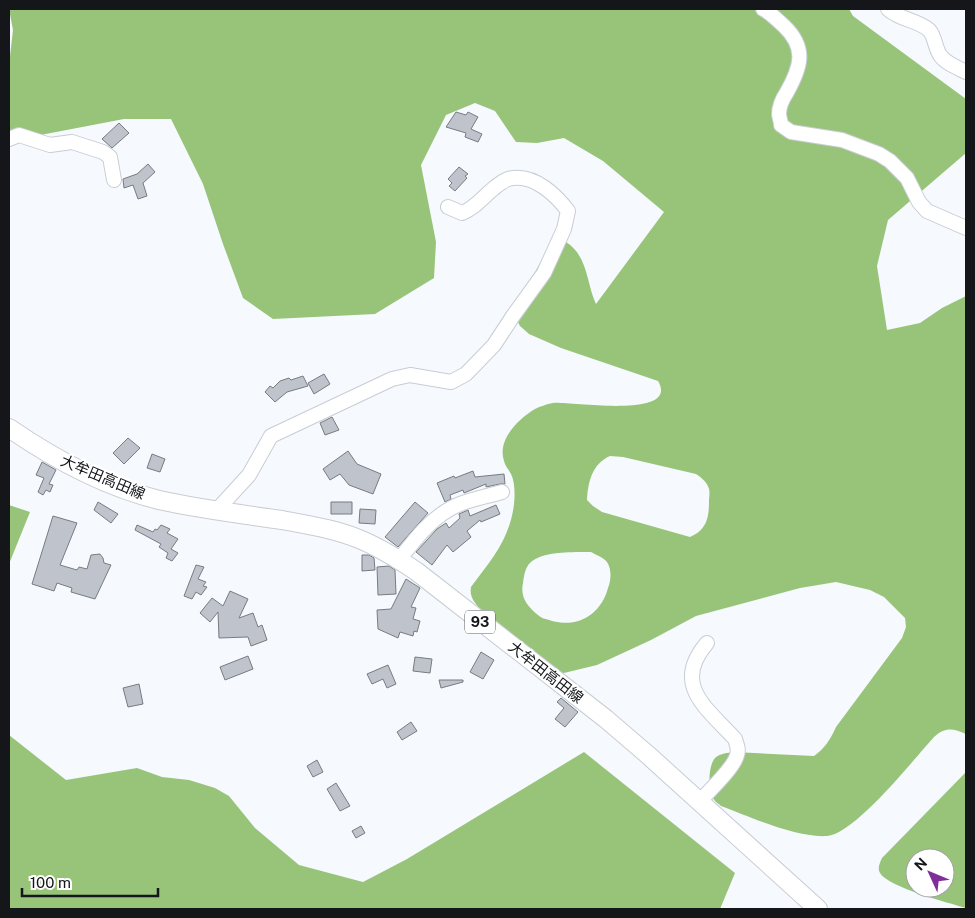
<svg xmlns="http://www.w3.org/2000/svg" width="975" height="918" font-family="'Public Sans','Noto Sans JP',sans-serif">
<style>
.forest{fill:#98c47a;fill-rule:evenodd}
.building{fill:#bfc3cb;stroke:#777b82}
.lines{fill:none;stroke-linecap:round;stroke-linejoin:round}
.minor-casing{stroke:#c8cdd4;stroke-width:16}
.major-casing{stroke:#c8cdd4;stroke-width:20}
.minor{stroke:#fff;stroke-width:14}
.major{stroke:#fff;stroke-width:18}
.labels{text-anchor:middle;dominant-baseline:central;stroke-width:4.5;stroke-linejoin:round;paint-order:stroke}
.shield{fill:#fff;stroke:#5a5c5e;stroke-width:1}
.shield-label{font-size:14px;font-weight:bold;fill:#141619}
.street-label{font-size:15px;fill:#141619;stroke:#fff}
</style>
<rect width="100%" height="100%" fill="#f6f9fe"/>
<path class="forest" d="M9,9H849L853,16L966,99V153L888,220L877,266L887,330L920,323L942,308L966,296V734C953,728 945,727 934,737C914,759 855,834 827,836C795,838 751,817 721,806C718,803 715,802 713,798C708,788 708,766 715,758C721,753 727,753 734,752L814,756C825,748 830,740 836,727L902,638L906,627L905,618L884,597L870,590L836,582L800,588L696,616L651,640L597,665L564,673L555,671L483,612C476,604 469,598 471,587C491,560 510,539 514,504C515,495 515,482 511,474C509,470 505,466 504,461C497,440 518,419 535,409C539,407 547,404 553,403C567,401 681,420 658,381L561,348L529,334L520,326L517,320L515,307L547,251L566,242C588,256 586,282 596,304L664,212L603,161L564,138L537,143L516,142L495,111L475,103L446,115L421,165L436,242L434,278L375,314L273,319L243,298L223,244L203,184L171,119H124L9,141V65L13,30ZM610,456L623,457L696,474C702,478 707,482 709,489C710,492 709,498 709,501C709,517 707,530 690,537L602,512L593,506L587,500C588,482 592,464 610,456ZM591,552C596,555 603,557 607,562C612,570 611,580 608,588C601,614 579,628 552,621C547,619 542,619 538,615C527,606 520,597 523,583C524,576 525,567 531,562C543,551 575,552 591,552Z
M9,505L30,512L9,564Z
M9,735L66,780L137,768L162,777L189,780L215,788L229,796L255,828L299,865L363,882L407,859L584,752L735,873L720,909H9Z
M966,772V908C949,903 888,887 880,873C877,868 880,863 882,858ZM915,858H945V888H915Z"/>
<path class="building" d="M456,112L466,115L468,112L478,117L471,129L482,134L478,142L465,137L466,133L446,127Z
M119,123L129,133L112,148L102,139Z
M148,164L155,172L143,183L147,196L138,199L133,185L124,188L123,179L137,174Z
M459,167L468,174L465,176L467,178L455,191L449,186L452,183L448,179Z
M324,374L330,384L314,394L308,383Z
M303,376L308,386L287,392L275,402L265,392L270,386L273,388L280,381L289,378L291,380Z
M332,417L339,430L325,435L320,423Z
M128,438L140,448L124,464L113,453Z
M348,451L357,464L381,474L373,494L349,485L340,474L330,480L323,469Z
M152,454L165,459L160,472L147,468Z
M42,462L56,470L49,484L53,485L50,492L46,490L43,495L38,492L44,478L36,475Z
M473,471L475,477L504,474L505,484H500L486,487V484L464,493L463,490L450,495L451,499L445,502L437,483L454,476L455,478Z
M98,502L118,514L111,523L94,510Z
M331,502H352V514H331Z
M415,502L428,513L398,547L385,537Z
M496,505L500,514L481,522L480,520L467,531L471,537L453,552L447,545L432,565L416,552L437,529L446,523L449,528L460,518L459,514L468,510L470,516Z
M360,509L376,510L375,524L359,523Z
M53,516L77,523L60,565L77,570L79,567L87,569L91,555L100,554L103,558L104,563L111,565L95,599L71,592L72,588L57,583L54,591L32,584Z
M137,525L153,532L155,529L157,530L161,525L170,529L167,533L178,539L171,549L178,553L172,561L166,558L168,553L159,547L161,544L135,530Z
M362,555H369L374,558L375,570L362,571Z
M196,565L204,567L198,579L206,582L203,586L207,587L201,595L196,592L192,599L184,596Z
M389,566L395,570L396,594L378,595L377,567Z
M406,579L420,588L411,607L416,608L413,619L420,621L417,632L414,631L413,636L400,632L398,638L378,629L377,610L391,609Z
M230,591L248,599L239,618L253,613L258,627L262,625L267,640L251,646L248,637L219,638L218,612L210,622L200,613L212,598L223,606Z
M481,652L494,660L483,679L470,672Z
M248,656L253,669L225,680L220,667Z
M415,657L432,659L430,673L413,671Z
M388,665L396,684L387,688L383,679L372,684L367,674Z
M439,680H463V682L441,688Z
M139,684L143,704L128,707L123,688Z
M561,698L578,712L565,727L555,719L564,708L557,702Z
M411,722L417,731L402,740L397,732Z
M317,760L323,772L313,777L307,766Z
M336,783L350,806L340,811L327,789Z
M361,826L365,833L356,838L352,831Z"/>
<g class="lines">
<g class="minor-casing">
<path id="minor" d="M763,9C771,13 777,20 784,26C807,48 801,67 787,92C783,98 779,106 779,114C779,117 781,121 781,125L791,132L842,140L879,154L890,161L907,178L919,202L927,211L966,228
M888,9C900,20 918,20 929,30C935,36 935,48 940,55C945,63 958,68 966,72
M9,139L19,135L50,145L72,142L103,152L110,157L114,180
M217,510L249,475L271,436L392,379L410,375L451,382L466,374L494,345L513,316L544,273L564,229L568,211C556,195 535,175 513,178C506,178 498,185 493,189C482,198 475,208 462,213L448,207
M399,560C415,539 434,514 460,504C473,499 488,496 502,492
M699,802C708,792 734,768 737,755C739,750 737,745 735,739C707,708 671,685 707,643"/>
</g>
<g class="major-casing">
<path id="major" d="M9,428C54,459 106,487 159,500C199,509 241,514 282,520C308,525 335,529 359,539C379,547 398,559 416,571L606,719L648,755L818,909"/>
</g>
<use href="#minor" class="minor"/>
<use href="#major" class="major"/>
</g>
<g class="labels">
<rect class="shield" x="465" y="610.5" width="30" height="23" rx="4"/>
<g class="shield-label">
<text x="480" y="622">93</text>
</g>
<g class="street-label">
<text transform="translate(103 477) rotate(23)">大牟田高田線</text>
<text transform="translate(546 672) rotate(38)">大牟田高田線</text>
</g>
</g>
<rect width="975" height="918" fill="none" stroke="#141619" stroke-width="20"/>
<g transform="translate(930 873) rotate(314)"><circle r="24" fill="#ffffff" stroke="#a1a2a3"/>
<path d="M0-4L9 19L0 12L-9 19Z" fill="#802d9c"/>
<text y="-8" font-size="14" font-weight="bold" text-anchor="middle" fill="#141619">N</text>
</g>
<path d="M22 888v8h136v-8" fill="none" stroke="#141619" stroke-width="2.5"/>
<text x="30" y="888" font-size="15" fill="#141619" stroke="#ffffff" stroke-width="4" paint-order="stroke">100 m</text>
</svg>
